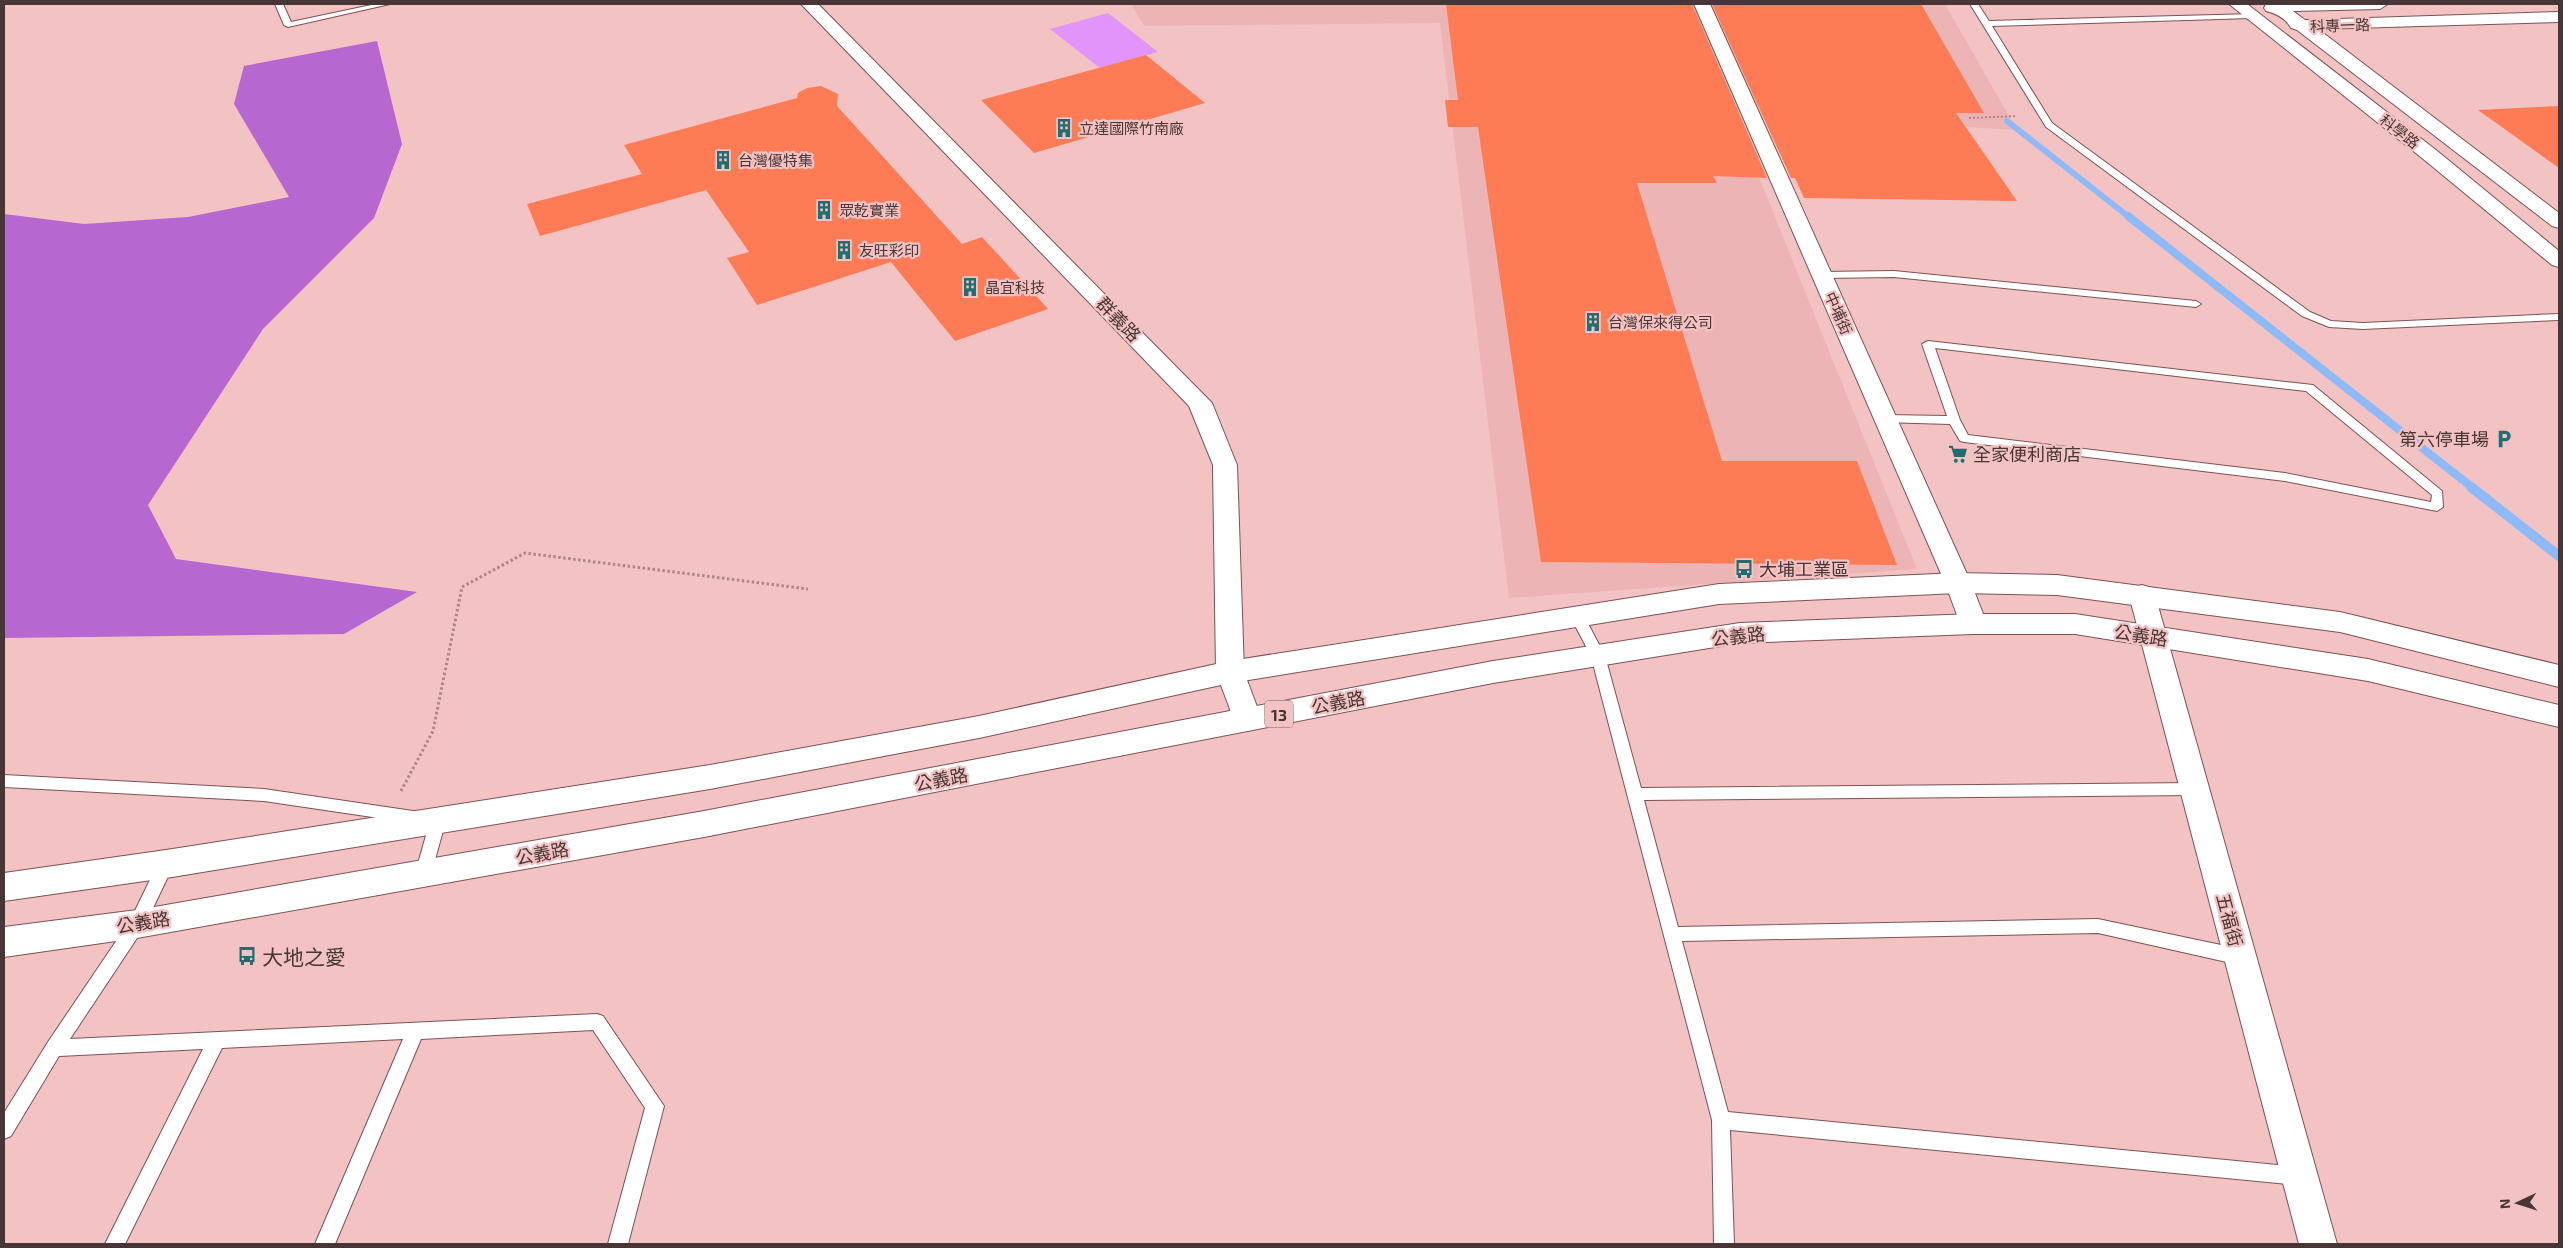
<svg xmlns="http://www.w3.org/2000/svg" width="2563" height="1248" font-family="'Exo 2','Noto Sans TC',sans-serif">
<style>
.built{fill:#edb4b5}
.green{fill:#e294fb}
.forest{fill:#b668d0}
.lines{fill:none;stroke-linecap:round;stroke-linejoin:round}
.stream-far2{stroke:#8fbaf9;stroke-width:6}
.stream-far1{stroke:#8fbaf9;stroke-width:8}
.stream{stroke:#8fbaf9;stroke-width:10}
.building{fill:#fd7c55}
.service-casing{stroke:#7c5354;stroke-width:2}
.minor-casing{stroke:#7c5354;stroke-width:2}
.tertiary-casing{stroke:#7c5354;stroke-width:2}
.primary-casing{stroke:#7c5354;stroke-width:2}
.path-far1{stroke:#ab8787;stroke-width:2;stroke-dasharray:2 2;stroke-linecap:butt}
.path{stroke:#ab8787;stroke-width:3;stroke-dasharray:2.5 2.5;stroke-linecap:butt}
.service{fill:#fff;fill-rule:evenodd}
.minor{fill:#fff;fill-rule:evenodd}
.tertiary{fill:#fff;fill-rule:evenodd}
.primary{fill:#fff;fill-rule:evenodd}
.labels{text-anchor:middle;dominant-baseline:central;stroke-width:4.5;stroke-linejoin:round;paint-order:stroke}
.far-street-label{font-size:15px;fill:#483535;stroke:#f3c2c3}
.far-poi-label{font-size:15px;fill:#483535;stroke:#f3c2c3;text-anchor:start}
.shield{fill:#f3c2c3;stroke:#7b5f60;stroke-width:1}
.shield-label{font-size:16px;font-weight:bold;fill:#483535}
.street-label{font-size:18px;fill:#483535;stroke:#f3c2c3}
.poi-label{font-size:18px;fill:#483535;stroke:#f3c2c3;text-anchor:start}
.near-poi-label{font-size:21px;fill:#483535;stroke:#f3c2c3;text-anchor:start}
</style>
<rect width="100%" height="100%" fill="#f3c2c3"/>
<path class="built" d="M1131,4H1945L2017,130L1733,113L1917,569L1509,598L1440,23L1144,26Z"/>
<path class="green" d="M1108,13L1158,52L1100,68L1050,29Z"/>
<path class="forest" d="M377,41L402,144L374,218L263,329L148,505L176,559L417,592L344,634L4,638V214L84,224L188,217L289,197L234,104L244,66Z"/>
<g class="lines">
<path class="stream-far2" d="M2007,121L2129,217"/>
<path class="stream-far1" d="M2128,216L2473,488"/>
<path class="stream" d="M2471,487L2559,556"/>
</g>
<path class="building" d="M1446,4H1692L1767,178L1713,176L1717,183H1637L1722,461H1857L1897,565L1541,562L1478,127H1448L1445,100H1458Z
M1712,4H1921L1984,113H1956L2017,201L1804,198L1795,178H1791Z
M1146,55L1205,103L1034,153L981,100Z
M821,86L838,94L837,106L962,244L982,237L1048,309L955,341L891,262L757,305L727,258L749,252L706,190L540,236L527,204L642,174L624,145L797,98L798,93L807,88Z
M2559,106V168L2478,110Z"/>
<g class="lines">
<g class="service-casing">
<path id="service" d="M275,4H283L291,22L376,4H390L288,27L284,25Z
M1970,4H1978L1989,21L2255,14L2256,16L2252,18L1992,26L2052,123L2310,312L2331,321L2363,323L2559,314V320L2363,329L2329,327L2302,316L2046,127Z
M1894,271L2196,301L2201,304L2196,307L1894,277L1822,278L1817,275L1822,272Z
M1928,341L2313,385L2442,491L2443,507L2437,511L2285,481L1964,442L1960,441L1950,424L1881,422L1879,419L1881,416L1885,415L1947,416L1922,344ZM1935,348L2306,391L2432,495L2431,502L2285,473L1968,435L1960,420Z
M1577,611L1582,612L1605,656L1641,788L2195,783L2200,785L2203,789L2200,793L2195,795L1644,800L1678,927L2098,919L2240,949L2246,952L2248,957L2246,962L2240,965L2098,933L1682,941L1728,1112L2299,1167L2306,1169L2308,1176L2306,1183L2299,1185L1730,1130L1734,1244H1714L1712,1120L1591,656L1570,616Z
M4,775L264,789L413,811L418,812L421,817L418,822L413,823L264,801L4,787Z
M434,814L443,815L446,820L431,874L429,879L423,881L417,879L415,874L429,825L426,820L429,815Z
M166,857L172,859L174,864L143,929L70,1039L597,1014L603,1016L664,1106L628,1244H608L645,1108L593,1030L421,1039L335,1244H315L403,1039L222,1048L125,1244H105L203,1049L59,1056L11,1136L4,1139V1113L48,1042L131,919L160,859Z"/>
</g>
<g class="minor-casing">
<path id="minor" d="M801,4H818L1212,403L1237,465L1244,672L1262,720L1257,728L1247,731L1237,728L1216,672L1213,465L1189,406Z
M1694,4H1710L1971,583L1987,624L1983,631L1973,634L1963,631L1945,583Z
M2142,585L2152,588L2155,595L2337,1244H2299L2129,595L2132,588Z"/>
</g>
<g class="tertiary-casing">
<path id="tertiary" d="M2229,4H2247L2436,150L2559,251V267L2552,265L2422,158Z
M2266,4H2388L2380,9L2293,11L2305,20L2559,12V22L2318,29L2559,213V228L2552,226L2297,30L2291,28C2286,19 2278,14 2266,11L2264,8Z"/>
</g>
<g class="primary-casing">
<path id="primary" d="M1958,573L2057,575L2340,612L2559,665V687L2340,632L2057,595L1958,593L1719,604L1230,683L979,738L710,789L166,878L4,901V873L166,850L710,765L979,716L1230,661L1719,584Z
M1973,614H2075L2368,659L2559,705V727L2368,681L2075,634H1973L1740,643L1493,683L704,837L137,938L4,957V927L137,910L704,811L1493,661L1740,623Z"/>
</g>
<path class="path-far1" d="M1969,118L2017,116"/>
<path class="path" d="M401,791L433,731L462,587L525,553L808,589"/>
<use href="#service" class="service"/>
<use href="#minor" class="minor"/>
<use href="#tertiary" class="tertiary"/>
<use href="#primary" class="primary"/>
</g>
<defs>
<g id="building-bare" transform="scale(1.5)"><path d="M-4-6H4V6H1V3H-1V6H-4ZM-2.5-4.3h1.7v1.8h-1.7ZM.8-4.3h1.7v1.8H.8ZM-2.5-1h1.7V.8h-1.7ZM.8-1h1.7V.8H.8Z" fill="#226d6f" stroke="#f3c2c3" stroke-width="2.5" paint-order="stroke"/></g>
<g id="parking-bare" transform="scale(1.5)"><path d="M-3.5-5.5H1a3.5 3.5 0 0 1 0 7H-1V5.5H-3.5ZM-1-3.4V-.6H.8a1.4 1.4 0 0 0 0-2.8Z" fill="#226d6f" stroke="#f3c2c3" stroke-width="2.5" paint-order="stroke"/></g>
<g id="supermarket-bare" transform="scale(1.5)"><path d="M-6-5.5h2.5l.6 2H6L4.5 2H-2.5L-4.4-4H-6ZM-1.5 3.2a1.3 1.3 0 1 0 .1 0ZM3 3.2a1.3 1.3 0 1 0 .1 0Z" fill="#226d6f" stroke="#f3c2c3" stroke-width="2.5" paint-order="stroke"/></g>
<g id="bus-bare" transform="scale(1.5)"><path d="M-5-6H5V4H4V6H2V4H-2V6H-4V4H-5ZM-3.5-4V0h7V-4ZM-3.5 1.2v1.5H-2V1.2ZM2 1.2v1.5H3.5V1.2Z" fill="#226d6f" stroke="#f3c2c3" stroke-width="2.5" paint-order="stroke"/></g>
</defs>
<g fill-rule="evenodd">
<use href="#building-bare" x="1064" y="128"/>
<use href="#building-bare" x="723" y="160"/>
<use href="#building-bare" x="824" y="210"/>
<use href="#building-bare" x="844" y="250"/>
<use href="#building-bare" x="970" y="287"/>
<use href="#building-bare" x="1593" y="322"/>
<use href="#parking-bare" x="2504" y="439"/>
<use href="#supermarket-bare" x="1958" y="454"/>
<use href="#bus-bare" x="1744" y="569"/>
<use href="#bus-bare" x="247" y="956"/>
</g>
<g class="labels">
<g class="far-street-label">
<text transform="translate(2340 25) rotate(-2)">科專一路</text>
<text transform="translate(2400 131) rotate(38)">科學路</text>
<text transform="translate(1839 313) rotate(66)">中埔街</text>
</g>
<g class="far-poi-label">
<text x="1079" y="128">立達國際竹南廠</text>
<text x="738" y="160">台灣優特集</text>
<text x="839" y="210">眾乾實業</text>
<text x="859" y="250">友旺彩印</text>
<text x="985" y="287">晶宜科技</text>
<text x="1608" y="322">台灣保來得公司</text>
</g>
<rect class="shield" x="1265" y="700.5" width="28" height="27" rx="4"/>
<g class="shield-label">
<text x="1279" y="714">13</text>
</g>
<g class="street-label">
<text transform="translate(1119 319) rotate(46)">群義路</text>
<text transform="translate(2141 635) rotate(9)">公義路</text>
<text transform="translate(1738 636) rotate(-6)">公義路</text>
<text transform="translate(1338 702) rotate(-11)">公義路</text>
<text transform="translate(941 779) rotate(-11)">公義路</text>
<text transform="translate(542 853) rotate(-10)">公義路</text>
<text transform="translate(2230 920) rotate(75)">五福街</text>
<text transform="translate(143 922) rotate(-9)">公義路</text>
</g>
<g class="poi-label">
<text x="2489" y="439" text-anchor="end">第六停車場</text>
<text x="1973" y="454">全家便利商店</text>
<text x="1759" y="569">大埔工業區</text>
</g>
<g class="near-poi-label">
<text x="262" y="956">大地之愛</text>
</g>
</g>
<rect width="2563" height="1248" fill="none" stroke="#483535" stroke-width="10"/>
<g transform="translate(2518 1203) rotate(266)" stroke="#f3c2c3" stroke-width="4" paint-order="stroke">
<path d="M0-4L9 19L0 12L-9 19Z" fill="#483535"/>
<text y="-8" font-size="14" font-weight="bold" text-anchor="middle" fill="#483535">N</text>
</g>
</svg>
